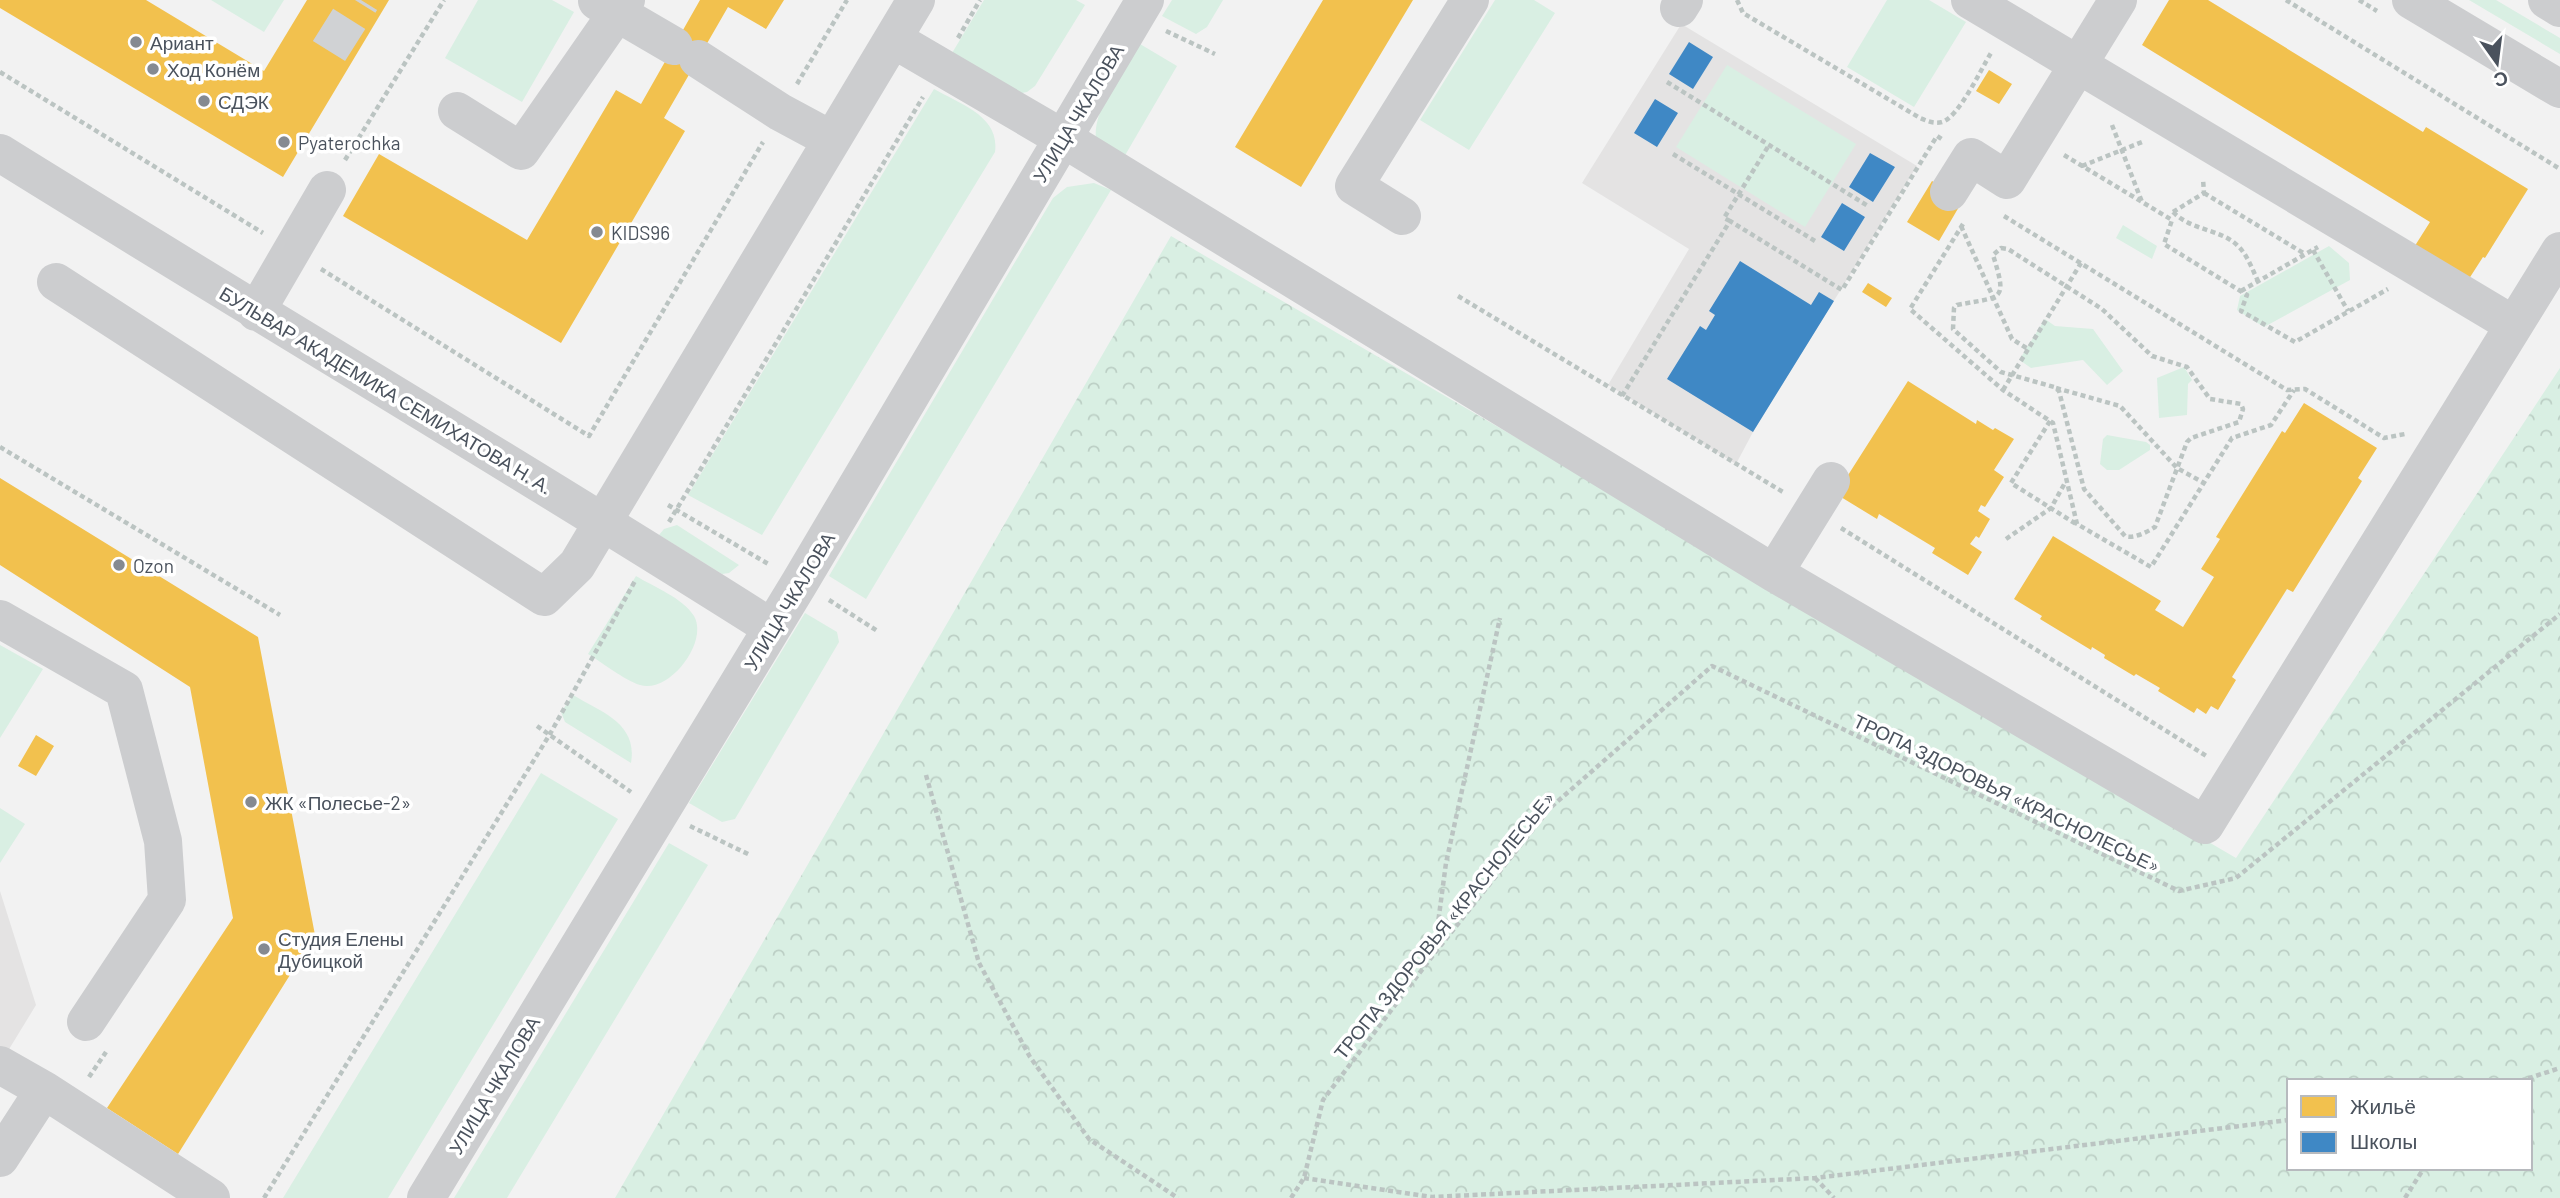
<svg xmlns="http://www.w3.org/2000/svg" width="2560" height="1198" font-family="Barlow,sans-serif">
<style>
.education{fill:#e4e3e3}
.green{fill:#d9efe3}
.forest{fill:url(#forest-crowns);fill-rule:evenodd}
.homes{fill:#f2c14e}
.schools{fill:#3f88c5}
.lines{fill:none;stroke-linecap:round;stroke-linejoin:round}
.minor-tunnel{stroke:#d0d2d4;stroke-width:38;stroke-dasharray:38 19;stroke-linecap:butt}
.path{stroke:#bbc4c2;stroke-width:4.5;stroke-dasharray:5 3.5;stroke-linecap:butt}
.minor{stroke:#cccdcf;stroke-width:38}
.poi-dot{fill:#858a91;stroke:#fff;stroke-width:2.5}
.labels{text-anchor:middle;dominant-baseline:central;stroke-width:7;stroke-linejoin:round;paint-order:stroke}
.poi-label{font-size:19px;fill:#4a525d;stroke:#fff;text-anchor:start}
.street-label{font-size:19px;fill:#4a525d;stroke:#fff}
</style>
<defs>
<pattern id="forest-crowns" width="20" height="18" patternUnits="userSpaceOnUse" patternTransform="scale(1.75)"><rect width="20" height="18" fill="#d9efe3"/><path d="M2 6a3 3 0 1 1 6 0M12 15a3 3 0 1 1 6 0" fill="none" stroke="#bccfc5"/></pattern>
</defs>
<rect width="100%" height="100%" fill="#f2f2f2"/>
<path class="education" d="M1683,25L1917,166L1753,432L1736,464L1608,385L1689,249L1582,183L1680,26Z
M0,891L36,1005L0,1064Z"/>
<path class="green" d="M211,0H284L264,32Z
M478,0H552L574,12L522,102L445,58Z
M984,0H1076L1085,5L1035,86L1027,92L1013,95L949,58Z
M1172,0H1223L1207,27L1196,34L1162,16Z
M1495,0H1534L1555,13L1469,150L1420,120Z
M1887,0H1929L1966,22L1914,107L1847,67Z
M2469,0H2496L2560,38V54Z
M1140,44L1177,66L1120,164L1096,142C1092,107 1123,73 1140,44Z
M1727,65L1856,144L1805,227L1676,147Z
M934,89C960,104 1000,116 995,152L762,535L688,495Z
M1094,183L1111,190L866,599L829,576L1053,198L1067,187Z
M2123,225L2157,246L2152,259L2116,238Z
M2329,246L2349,263L2350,280L2264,327L2237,310L2240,296Z
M2045,319L2055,326L2093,329L2123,371L2107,385L2083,360L2031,368L2021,361V357Z
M2184,367L2192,380L2188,384L2187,415L2159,418L2157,378Z
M2107,435L2146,442L2150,445V450L2119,470H2107L2100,464L2103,439Z
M677,525L739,565L729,573L722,574L659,535L664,529Z
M636,576C654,587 683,598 694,616C709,642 669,694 640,685C624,680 603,663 588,654Z
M805,613L837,632L839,642L735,819L722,822L689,803Z
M0,645L43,669L0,738Z
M573,695C601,712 638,723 631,763L565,722L561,712Z
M541,773L618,819L388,1198H283Z
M0,808L25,824L0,863Z
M669,843L708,865L507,1198H454Z"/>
<path class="forest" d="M1171,236L2236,858L2560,368V1198H615ZM2289,1081H2530V1168H2289Z"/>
<path class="homes" d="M0,0H146L264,71L307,0H389L283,177L0,8Z
M700,0H784L766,29L728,7L664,118L685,131L561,343L343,216L379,154L527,240L616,90L641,104Z
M1323,0H1413L1301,187L1235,147Z
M2169,0H2208L2423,132L2426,127L2528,189L2485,258L2483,257L2465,285L2411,252L2430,222L2142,45Z
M1989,70L2012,84L1999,104L1976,91Z
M1932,181L1963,200L1939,241L1907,222Z
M1868,283L1892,298L1886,307L1862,292Z
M1908,381L1976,424L1977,420L1993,430L1995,428L2014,439L1994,470L2004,477L1985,507L1981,505L1978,511L1990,519L1979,538L1976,536L1970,544L1982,552L1968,575L1932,553L1935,548L1879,514L1877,519L1836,494Z
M2304,403L2377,448L2358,478L2362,481L2293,592L2287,589L2232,677L2236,680L2218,710L2211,706L2206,714L2197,708L2194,713L2158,691L2160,688L2136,674L2134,676L2104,658L2105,655L2092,647L2091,650L2040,619L2042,616L2014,599L2053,536L2161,601L2155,610L2183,627L2214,577L2201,569L2220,539L2216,537L2282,431L2285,433Z
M0,478L258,637L315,935L178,1154L107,1108L233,918L190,687L0,565Z
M36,735L54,746L36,776L18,766Z"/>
<path class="schools" d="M1689,42L1713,57L1693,89L1669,74Z
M1655,99L1678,113L1657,147L1634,133Z
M1870,153L1895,167L1873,202L1849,187Z
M1842,203L1865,217L1844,251L1821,237Z
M1740,261L1811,305L1819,292L1834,301L1753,432L1667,379L1700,326L1706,330L1715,315L1709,311Z"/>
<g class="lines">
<path class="minor-tunnel" d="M329,51L361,0"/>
<path class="path" d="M1737,0L1743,13L1920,118C1927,121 1934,124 1942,122C1959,117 1981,69 1991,53
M2286,0L2560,169
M2359,0L2377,11
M1166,31L1215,54
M958,38L980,0
M0,72L263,233
M1667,82L1868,206
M797,84L847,0
M2112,125L2142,202
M1673,154L1815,241
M2064,155L2172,220L2164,244L2247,295L2241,311L2295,342L2388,289
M345,160L444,0
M2082,166L2142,142
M2204,193L2305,254
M2173,212C2192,231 2221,229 2238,246C2248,256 2252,269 2258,281
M2173,212L2204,193L2203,179
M2004,216L2287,390L2305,389L2384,438L2405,434
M1730,221L1724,218L1769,145
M1963,224L1910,309L2003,390L2053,423L2077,524L2151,567L2232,438L2271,425L2294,390
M1961,226L2012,339L2028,349
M2001,248L2008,249L2102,309L2152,356L2187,367L2210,399L2241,404L2243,409L2239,422L2191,438L2187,442L2155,527C2147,532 2134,539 2125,536L2084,489L2059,391L2054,387L2001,372L1953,329L1954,308L1957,305C2002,296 2008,303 1993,255Z
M2313,250L2348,311
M321,269L589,436L763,142
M2241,291L2318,247
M1458,296L1783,492
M2056,388L2120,406L2177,468L2204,483
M2003,390L2081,263
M1622,396L1730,221L1842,290L1937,136L1943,140
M2050,421L2011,483L2076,524
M0,447L280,615
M668,505L770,565
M669,522L923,97
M1841,528L2208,757
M2006,539L2051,508L2066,481
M829,600L879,632
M537,726L631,792
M926,775L979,963L1030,1057L1089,1139L1178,1198
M690,826L750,855
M1434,953L1446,863L1500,618
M89,1077L106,1052
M2520,1081L2560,1068
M1304,1178L1432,1197L1815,1178L2289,1120
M1815,1178L1834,1198
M264,1198L550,734L635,581
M1291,1198L1304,1178L1323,1100L1434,954L1550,808L1712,666L2179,891L2236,878L2560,614
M2405,1198L2424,1168"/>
<path class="minor" d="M1970,0L2514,325
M2411,0L2560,89
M2547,0L2560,8
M597,1L674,46
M1679,8L1684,0
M893,39L1064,139L1774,573L2205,825L2560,251
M698,59L780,112L832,140
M457,111L521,151L626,0
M0,153C257,313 517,466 772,628
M1949,192L1971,157L2007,180L2118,0
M1402,216L1354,186L1470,0
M56,282L544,597L577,565L916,0
M256,312L327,190
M1774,573L1831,481
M0,619L124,690L163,841L167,900L86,1022
M0,1065L44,1090L211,1198
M0,1158L44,1090
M426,1198L800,582L1145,0"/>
</g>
<g class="poi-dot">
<circle cx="136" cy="42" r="7"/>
<circle cx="153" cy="69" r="7"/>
<circle cx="204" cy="101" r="7"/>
<circle cx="284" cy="142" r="7"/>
<circle cx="597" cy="232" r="7"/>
<circle cx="119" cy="565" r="7"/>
<circle cx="251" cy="802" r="7"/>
<circle cx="264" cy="949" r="7"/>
</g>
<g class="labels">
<g class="poi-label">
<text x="150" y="42">Ариант</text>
<text x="167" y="69">Ход Конём</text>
<text x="218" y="101">СДЭК</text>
<text x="298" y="142">Pyaterochka</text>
<text x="611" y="232">KIDS96</text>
<text x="133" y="565">Ozon</text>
<text x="265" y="802">ЖК «Полесье-2»</text>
<text x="278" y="938">Студия Елены<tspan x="278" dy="22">Дубицкой</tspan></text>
</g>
<g class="street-label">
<text transform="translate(1078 113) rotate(-59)">УЛИЦА ЧКАЛОВА</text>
<text transform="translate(386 390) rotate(31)">БУЛЬВАР АКАДЕМИКА СЕМИХАТОВА Н. А.</text>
<text transform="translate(789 601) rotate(-59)">УЛИЦА ЧКАЛОВА</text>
<text transform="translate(2007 793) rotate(26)">ТРОПА ЗДОРОВЬЯ «КРАСНОЛЕСЬЕ»</text>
<text transform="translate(1444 925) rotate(-51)">ТРОПА ЗДОРОВЬЯ «КРАСНОЛЕСЬЕ»</text>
<text transform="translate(494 1085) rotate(-59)">УЛИЦА ЧКАЛОВА</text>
</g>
</g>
<rect x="2287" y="1079" width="245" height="91" fill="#ffffff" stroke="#b7babe" stroke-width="2"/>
<rect x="2301" y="1096" width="35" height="21" fill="#f2c14e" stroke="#b7babe" stroke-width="2"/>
<text x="2350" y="1114" font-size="21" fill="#4a525d">Жильё</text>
<rect x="2301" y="1132" width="35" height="21" fill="#3f88c5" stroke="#b7babe" stroke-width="2"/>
<text x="2350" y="1149" font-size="21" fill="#4a525d">Школы</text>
<g transform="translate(2497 63) rotate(166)" stroke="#ffffff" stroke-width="5" paint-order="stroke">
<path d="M0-5L12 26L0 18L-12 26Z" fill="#4a525d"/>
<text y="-10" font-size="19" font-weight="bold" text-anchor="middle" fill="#4a525d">С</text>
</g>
</svg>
